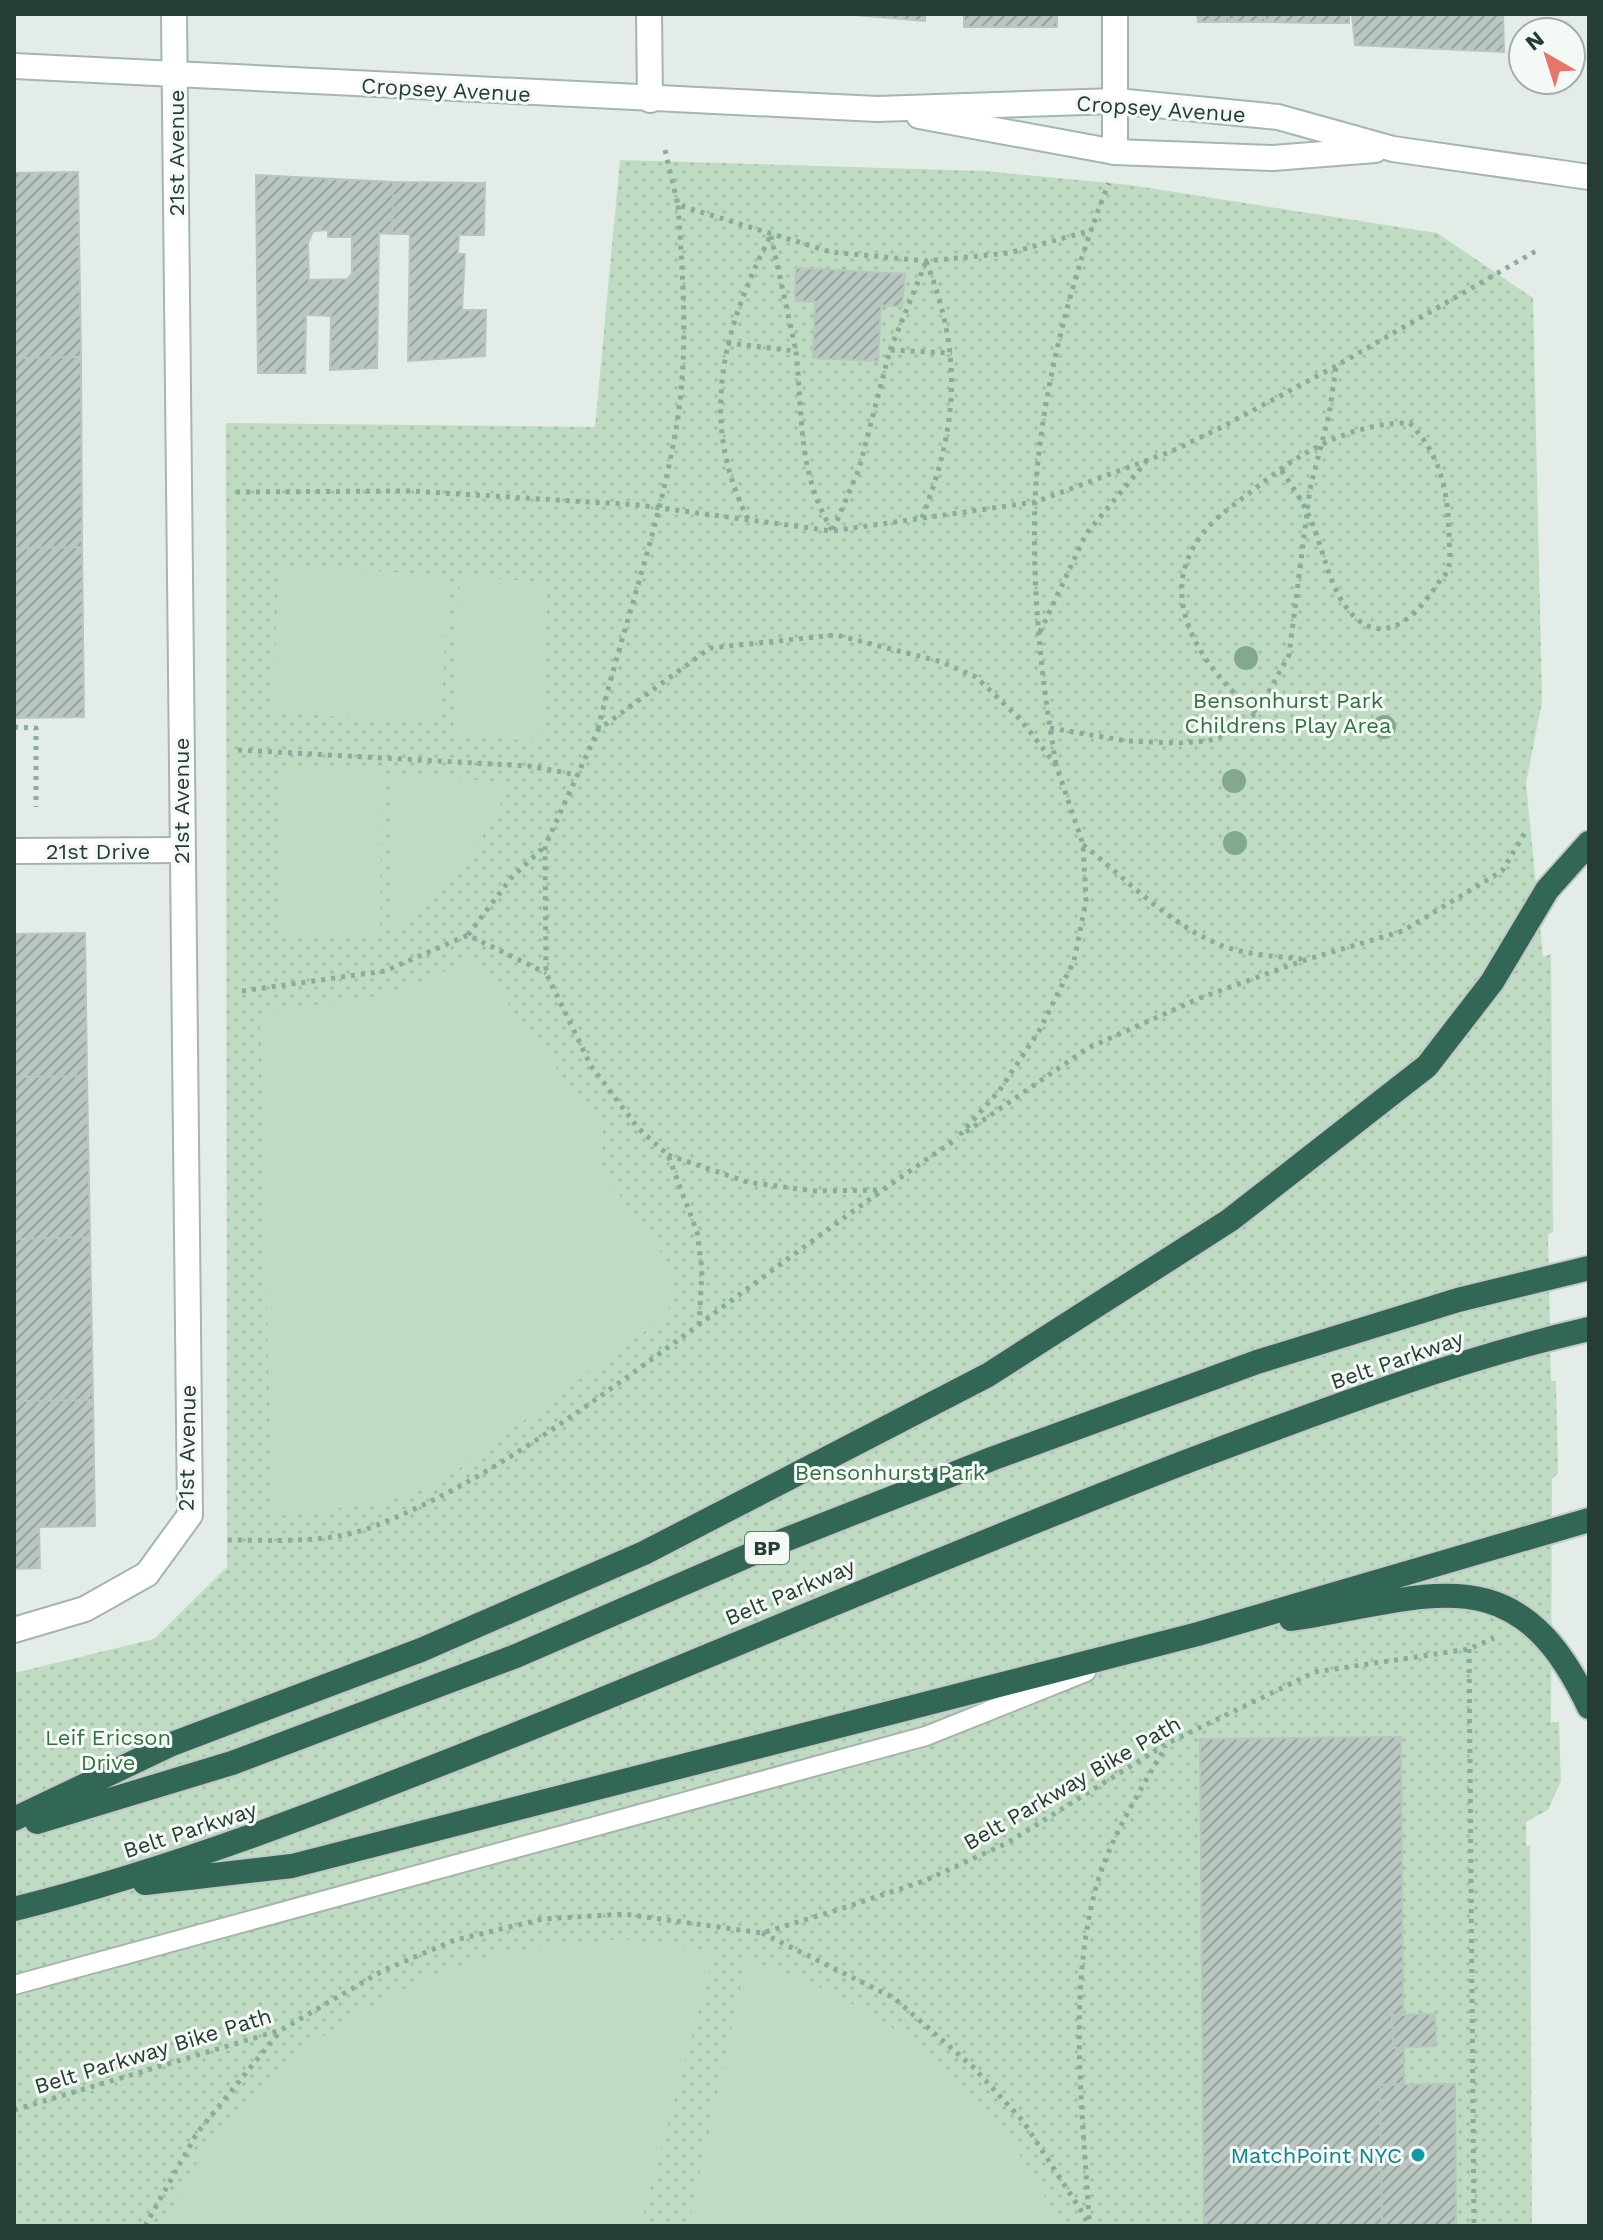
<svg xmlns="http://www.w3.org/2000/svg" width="1603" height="2240" font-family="'Work Sans',sans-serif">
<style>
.green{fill:url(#green-dots)}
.pitch{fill:#bfdcc3}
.building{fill:url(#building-hatch);stroke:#b7c6be;stroke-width:2;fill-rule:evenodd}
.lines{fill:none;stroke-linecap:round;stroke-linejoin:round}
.lane-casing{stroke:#a7b4ae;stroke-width:22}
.street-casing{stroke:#a7b4ae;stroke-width:28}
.secondary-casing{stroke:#a3b7ae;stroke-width:28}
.highway-casing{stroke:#c2c9c6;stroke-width:28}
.path{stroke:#87ad9c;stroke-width:5;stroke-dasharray:4 6;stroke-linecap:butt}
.lane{stroke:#fff;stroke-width:18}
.street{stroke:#fff;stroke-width:24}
.secondary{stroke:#fff;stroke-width:24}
.highway{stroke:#336755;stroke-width:24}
.tree{fill:#82a88d}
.culture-dot{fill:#0f9aa8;stroke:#f5f9f6;stroke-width:3}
.labels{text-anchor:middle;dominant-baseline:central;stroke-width:6;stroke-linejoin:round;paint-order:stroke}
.shield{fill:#f5f9f6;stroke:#63756e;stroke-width:2}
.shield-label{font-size:20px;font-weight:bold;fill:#253d33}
.street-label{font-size:22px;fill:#253d33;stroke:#f5f9f6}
.park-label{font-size:22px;fill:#327042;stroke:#f5f9f6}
.culture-label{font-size:22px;fill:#0d838f;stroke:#f5f9f6;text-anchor:end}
</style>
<defs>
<pattern id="green-dots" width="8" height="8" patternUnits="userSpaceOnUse" patternTransform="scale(2)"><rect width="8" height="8" fill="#bfdcc3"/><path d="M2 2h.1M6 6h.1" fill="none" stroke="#a4bea8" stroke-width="1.8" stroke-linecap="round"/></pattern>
<pattern id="building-hatch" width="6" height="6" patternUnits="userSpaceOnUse" patternTransform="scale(2)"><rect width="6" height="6" fill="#bac7c0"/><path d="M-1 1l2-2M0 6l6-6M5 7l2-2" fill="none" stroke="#97a39d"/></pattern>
</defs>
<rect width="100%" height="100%" fill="#e4ece8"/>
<path class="green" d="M620,160L984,171L1130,185L1437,233L1533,298L1542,702L1526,783L1543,957L1551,954L1553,1232L1548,1234L1551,1381H1556L1558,1473L1552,1479L1551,1722H1559L1561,1781L1548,1810L1526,1822V1846L1530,1845L1532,2226H14V1673L154,1639L227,1567L226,423L595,427Z"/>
<path class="pitch" d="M279,566L448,575L441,722L272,713Z
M460,577L548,582L541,742L453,734Z
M281,767L382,768L380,935H280Z
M390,775L512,782C481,843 451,897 390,931Z
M474,958L603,1130L602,1172L675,1271L668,1314L434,1487L382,1502L272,1517L260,1013L397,993Z
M626,1939L715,1951L640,2226H166C209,2104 344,2005 464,1964C516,1947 571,1943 626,1939Z
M747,1959C849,1993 944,2049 1008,2138C1028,2166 1045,2197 1063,2226H688Z"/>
<path class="building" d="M843,14H925V21Z
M964,14H1057V27H964Z
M1197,14H1229V22H1198Z
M1229,14H1265V22H1229Z
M1265,14H1309V23L1265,22Z
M1309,14H1349V23H1309Z
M1352,14H1503L1504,52L1355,45Z
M78,172L81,357L14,358V173Z
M256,175L393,182L392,234L379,233L377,368L330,370L331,316L306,315L305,373H258ZM328,230V237H352V274L347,279L309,280L308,243L313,231Z
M393,182L485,183L484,235H459L458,254H465L462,310H486L485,356L408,361L410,234H392Z
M796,268L905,274L902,307L881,305L878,361L813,358L815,302L795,301Z
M81,357L82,547L14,548V358Z
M82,547L84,717L14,718V548Z
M85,933L87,1076L14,1077V934Z
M87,1076L90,1237L14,1239V1077Z
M90,1237L93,1400L14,1401V1239Z
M93,1400L95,1526L39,1527L40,1568L14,1569V1401Z
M1401,1737L1403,2015H1392L1393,2048H1404V2084L1380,2085L1382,2226H1204L1200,1739Z
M1435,2014L1436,2046L1393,2048L1392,2015Z
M1455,2084L1456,2226H1382L1380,2085Z"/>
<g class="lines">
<g class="lane-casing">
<path id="lane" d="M14,1985L926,1736L1086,1672"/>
</g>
<g class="street-casing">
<path id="street" d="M649,14L650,100
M1115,152V14
M14,851L182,850
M14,1630L85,1609L147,1574"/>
</g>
<g class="secondary-casing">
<path id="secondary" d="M14,66L877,109L1116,101L1278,117L1393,149L1589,177
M919,116L1115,152L1273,158L1375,150
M147,1574L190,1515L174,14"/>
</g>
<g class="highway-casing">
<path id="highway" d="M1291,1619C1430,1598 1516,1551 1589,1707
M14,1819L172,1744L421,1650L644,1553L988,1375L1230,1220L1427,1066L1492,982L1547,890L1589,843
M37,1822L232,1763L516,1656L782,1541L994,1458L1257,1362L1458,1300L1589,1268
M145,1883L292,1866L1198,1634L1589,1520
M14,1909C176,1869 330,1808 484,1747C720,1653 952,1552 1188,1461C1319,1412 1453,1360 1589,1329"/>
</g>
<path class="path" d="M665,150L678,205L831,252L926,261L1009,253L1089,231
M771,236L796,351
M727,343L796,351C803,416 797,472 832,530
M890,350L926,262
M236,492L411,491L638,505L832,531L1035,502L1172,451L1218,429L1336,366L1536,251
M922,518C958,425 963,355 926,261
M748,519C698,420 723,328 771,235
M833,530L859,469L890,350L952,353
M1040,632L1086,534L1146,462
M1256,713C1199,665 1146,589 1213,522C1228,508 1245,497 1261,484C1303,450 1355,422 1410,423C1441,456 1448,491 1449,535C1449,544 1451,557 1449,566C1448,573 1440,580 1436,586C1420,611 1389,645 1358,620C1326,592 1325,545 1306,510C1299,495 1289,482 1280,468
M14,727L36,728V807
M1050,728L1127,741L1177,743L1208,741L1235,731L1258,711L1289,655L1310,489L1329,415L1336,367
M598,729C622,629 659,530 676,429C689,354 683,280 678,205
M238,750L529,766L578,775
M1056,764C1041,679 1032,589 1035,502C1039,402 1071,275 1109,183
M1083,845C1127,879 1166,922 1218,944C1244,955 1274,956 1302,959
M468,935L511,878L545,846
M242,991L385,971L468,935L546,973
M966,1132L1088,1048L1200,998L1305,960L1403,931L1502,871L1526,831
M668,1155L747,1182L814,1191L879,1190
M699,1325L702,1270L697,1232L668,1155L638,1128L591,1066L546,973L545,846L598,730L710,648L836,635L942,662L976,677L1020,719L1056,765L1083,844L1086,901L1074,961L1039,1031L999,1091L957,1138
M228,1540C275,1540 328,1544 372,1527C472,1489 562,1424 648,1362C751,1287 852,1209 958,1138
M1469,1649L1474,2226
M762,1933L894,1998L973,2067L1023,2121L1091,2226
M14,2110L281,2030L384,1970L455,1940L543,1919L624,1914L762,1933L837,1910L924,1881L1007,1843L1168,1743L1315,1672L1469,1649L1494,1638
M1089,2219C1083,2113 1068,2000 1094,1895C1107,1842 1139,1793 1166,1746
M145,2226L197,2133L281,2030"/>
<use href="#lane" class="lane"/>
<use href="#street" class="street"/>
<use href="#secondary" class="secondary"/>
<use href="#highway" class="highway"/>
</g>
<g class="tree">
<circle cx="1246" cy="658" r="12"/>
<circle cx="1384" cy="727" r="12"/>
<circle cx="1234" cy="781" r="12"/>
<circle cx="1235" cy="843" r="12"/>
</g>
<circle class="culture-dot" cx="1418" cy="2155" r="8"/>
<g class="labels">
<rect class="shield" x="745" y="1532" width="44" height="32" rx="6"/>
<g class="shield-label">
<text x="767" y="1548">BP</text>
</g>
<g class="street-label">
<text transform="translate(446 90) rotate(3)">Cropsey Avenue</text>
<text transform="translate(1161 109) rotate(4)">Cropsey Avenue</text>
<text transform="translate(176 153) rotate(-90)">21st Avenue</text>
<text transform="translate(181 801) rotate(-90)">21st Avenue</text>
<text x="98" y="851">21st Drive</text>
<text transform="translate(1397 1360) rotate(-19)">Belt Parkway</text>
<text transform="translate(187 1448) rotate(-89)">21st Avenue</text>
<text transform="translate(790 1592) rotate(-23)">Belt Parkway</text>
<text transform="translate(1072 1783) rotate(-30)">Belt Parkway Bike Path</text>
<text transform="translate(190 1830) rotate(-18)">Belt Parkway</text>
<text transform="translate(153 2051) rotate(-17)">Belt Parkway Bike Path</text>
</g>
<g class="park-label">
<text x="1288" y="700">Bensonhurst Park<tspan x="1288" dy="25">Childrens Play Area</tspan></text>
<text x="890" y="1472">Bensonhurst Park</text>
<text x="108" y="1737">Leif Ericson<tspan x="108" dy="25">Drive</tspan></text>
</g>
<g class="culture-label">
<text x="1402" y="2155">MatchPoint NYC</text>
</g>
</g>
<rect width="1603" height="2240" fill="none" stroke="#253d33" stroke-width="32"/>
<g transform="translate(1547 56) rotate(321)"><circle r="38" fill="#f5f9f6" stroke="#a2aea8" stroke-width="2"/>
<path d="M0-6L14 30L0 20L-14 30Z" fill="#e77668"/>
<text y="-12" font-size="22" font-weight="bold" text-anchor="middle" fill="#253d33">N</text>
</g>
</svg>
